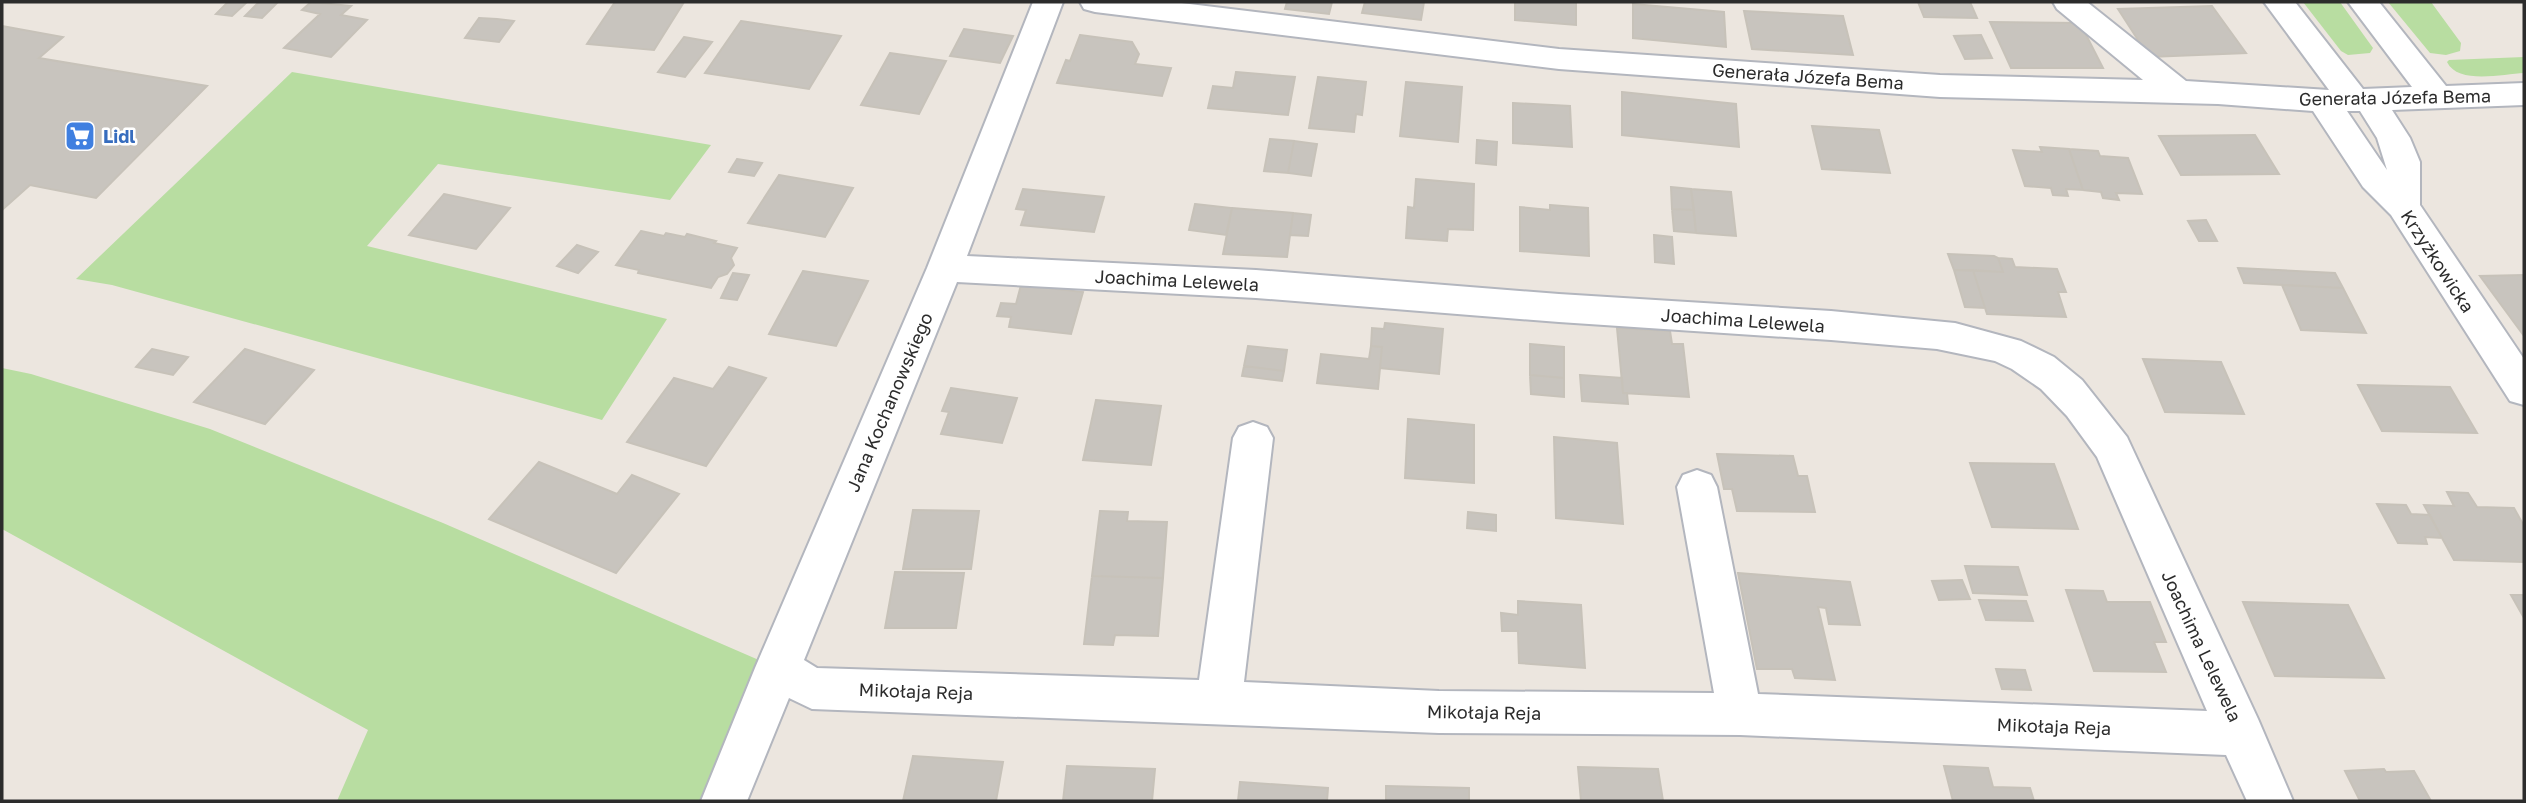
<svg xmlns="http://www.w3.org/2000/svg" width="2526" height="803" font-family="'Golos Text',sans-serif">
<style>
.green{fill:#b8dda1}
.building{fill:#c8c4be;stroke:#c7c2b9;stroke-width:2}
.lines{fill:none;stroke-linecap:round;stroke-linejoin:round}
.minor-casing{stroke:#b3b6be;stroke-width:4}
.minor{fill:#fff;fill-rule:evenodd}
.labels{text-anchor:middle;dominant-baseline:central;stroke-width:5;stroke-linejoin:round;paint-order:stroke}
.street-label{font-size:18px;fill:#2c2c2c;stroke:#fff}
.shop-label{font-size:18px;font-weight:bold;fill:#366cbe;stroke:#fff;text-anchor:start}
</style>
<rect width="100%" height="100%" fill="#ece6df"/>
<path class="green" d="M2303,2H2340L2373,48L2370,53L2348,55L2341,51Z
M2388,2H2431L2461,43L2460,51L2446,55L2430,53Z
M2524,57V73C2503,74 2458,85 2447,62L2449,60Z
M292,72L711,145L670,200L438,164L367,246L667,319L602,420L112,285L76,279Z
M2,368L31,374L210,429L443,523L777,668L724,801H337L368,730L2,529Z"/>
<path class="building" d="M228,2H247L232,16L216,14Z
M259,2H278L262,18L245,16Z
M311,2L351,6L341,15L367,20L331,57L284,48L320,14L302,10Z
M615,2H684L654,50L587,44Z
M1287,2H1332L1329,14L1285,9Z
M1365,2H1424L1421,20L1362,13Z
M1515,2H1576V25L1515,20Z
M1918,2H1970L1977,18L1924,17Z
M1633,4L1724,12L1726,47L1633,38Z
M2212,6L2246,53L2149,57L2118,9Z
M1744,11L1843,16L1853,55L1752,49Z
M479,18L497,19L514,21L499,42L465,38Z
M741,21L841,36L809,89L705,73Z
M1990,22L2080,23L2103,68H2011Z
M2,26L63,37L39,58L207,86L96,198L30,185L2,210Z
M964,29L1013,36L1000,63L950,56Z
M1080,35L1132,42L1139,54L1135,64L1171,68L1162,96L1057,83L1066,60L1070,61Z
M1981,35L1992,58L1965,59L1954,36Z
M684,37L712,42L685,77L658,72Z
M890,53L946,61L919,114L861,105Z
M1236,72L1295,77L1288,115L1208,108L1213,86L1233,88Z
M1318,77L1366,82L1362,115L1356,114L1354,132L1309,128Z
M1406,82L1462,87L1458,142L1400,136Z
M1622,92L1736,104L1739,147L1622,135Z
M1513,103L1570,106L1572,147L1513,143Z
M1812,126L1879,130L1890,173L1822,169Z
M2255,135L2279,174L2181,175L2159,136Z
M1270,139L1294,141L1288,173L1264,171Z
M1477,140L1497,142L1496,165L1476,163Z
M1294,141L1317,144L1311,176L1288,173Z
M2040,147L2069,149L2083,190L2066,189L2068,196L2053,195L2051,188L2025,186L2013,150L2042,152Z
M2069,149L2098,151L2100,156L2128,158L2142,194L2116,193L2119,200L2103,198L2101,192L2083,190Z
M737,159L762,163L754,176L729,172Z
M779,175L853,188L825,237L748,223Z
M1416,179L1474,184L1473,230L1448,229L1447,241L1406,238L1408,207L1414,208Z
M1671,187L1691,189L1694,210L1672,209Z
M1023,189L1104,197L1094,232L1021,225L1026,210L1016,209Z
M1691,189L1731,192L1736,236L1696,233Z
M444,194L510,208L476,249L409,235Z
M1195,204L1232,208L1226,235L1189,230Z
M1550,205L1588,208L1589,256L1520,251V207L1550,210Z
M1232,208L1293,213L1287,257L1223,254Z
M1672,209L1694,210L1696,233L1674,231Z
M1293,213L1311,215L1308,236L1290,235Z
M2206,220L2217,241H2199L2188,221Z
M641,231L664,236L666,233L685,237L687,234L716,241L714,243L737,248L731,258L734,265L727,274L718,277L711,288L638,273L639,270L616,265Z
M1654,235L1672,237L1674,264L1655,262Z
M577,245L598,252L578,273L557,266Z
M1948,254L1994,256L1998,258L2003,272L1954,270Z
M1998,258L2012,259L2015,267L2057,269L2066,292H2058L2066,317L1987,314L1973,270L2003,272Z
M2238,268L2335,273L2343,288L2244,283Z
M1954,270H1973L1985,308L1965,307Z
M803,271L868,281L836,346L769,334Z
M733,273L749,275L737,300L721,298Z
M2524,275V336L2480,276Z
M1021,285L1083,292L1071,334L1009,327L1011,317L997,316L1001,303L1016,304Z
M2282,285L2343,288L2366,333L2301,330Z
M1385,323L1443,329L1439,374L1380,368L1382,347L1371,346L1372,328L1384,329Z
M1617,328L1670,331L1672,344H1683L1689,397L1623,393Z
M1530,344L1564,347V378L1530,375Z
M1248,346L1287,350L1284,371L1244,366Z
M1371,346L1382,347L1378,389L1317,383L1321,354L1369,359Z
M152,349L188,357L173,375L136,367Z
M245,349L314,370L265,424L194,402Z
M2143,359L2221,362L2244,414L2165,412Z
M1244,366L1284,371L1282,381L1242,376Z
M729,367L766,378L706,466L627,442L674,378L713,389Z
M1530,375L1564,378V397L1531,394Z
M1580,375L1622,378L1623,393H1627L1628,404L1582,401Z
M2358,385L2450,387L2477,433L2382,431Z
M951,388L1017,398L1002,443L941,434L949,412L942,411Z
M1096,400L1161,406L1151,465L1083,460Z
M1408,419L1474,425V483L1405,478Z
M1554,437L1617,443L1623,524L1556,518Z
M1717,454L1793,456L1798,476H1807L1815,512L1737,511L1732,489H1724Z
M539,462L617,494L632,475L679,494L616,573L489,519Z
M1970,463L2054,464L2078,529L1992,527Z
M2447,492L2468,493L2477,507L2514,508L2524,526V562L2454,560L2424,505L2454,506Z
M2377,504L2406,505L2411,514L2430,515L2442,538L2425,537L2427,544L2398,543Z
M913,510L979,511L971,569H903Z
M1100,511L1128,512L1127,521L1167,522L1163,578L1092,576Z
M1468,512L1496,515V531L1467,528Z
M1965,566L2018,567L2027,595L1973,593Z
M895,572L964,573L956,628H885Z
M1738,573L1850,582L1860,625L1829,624L1826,608L1818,607L1835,680L1795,678L1792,669H1757Z
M1092,576L1163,578L1158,636L1115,635L1113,645L1084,644Z
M1962,580L1970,599L1939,600L1932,581Z
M2066,590L2103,591L2107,602H2150L2166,642H2154L2166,672L2094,671Z
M2511,595H2524V618Z
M1979,600L2026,601L2033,621L1986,620Z
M1518,601L1581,605L1585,668L1519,663L1518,631H1502L1501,613L1518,615Z
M2243,602L2348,605L2384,678L2275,676Z
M1996,669L2025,670L2031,690L2002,689Z
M913,756L1003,762L996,801H903Z
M1067,766L1155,769L1152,801H1063Z
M1944,766L1988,768L1993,787L2030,788L2034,801H1953Z
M1578,767L1658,769L1663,801H1581Z
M2384,769L2386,772L2414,771L2431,801H2360L2345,771Z
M1240,782L1328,788L1327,801H1238Z
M1386,786L1469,788V801H1386Z"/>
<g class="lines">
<g class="minor-casing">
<path id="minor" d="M1033,2H1063L967,256L1256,270L1559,294L1831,311L1955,323L2021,341L2054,357L2082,380L2127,437L2258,719L2293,801H2247L2226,755L1740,735L1439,733L812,709L789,698L747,801H701L755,668L927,268ZM957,282L1256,298L1559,322L1831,340L1937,349L1995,361L2012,369L2041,389L2067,416L2097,457L2207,711L1758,694L1717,487L1711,475L1697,470L1683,475L1677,487L1714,693L1439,691L1244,682L1273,438L1267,427L1253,422L1239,427L1233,438L1199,680L817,668L804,660Z
M1080,2H1173L1559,49L1940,75L2143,80L2057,9L2053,2H2087L2186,81L2329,90L2264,2H2295L2363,89L2412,87L2348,2H2379L2446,86L2524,83V105L2392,110L2410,138L2420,162V205L2524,359V405L2510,401L2391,215L2363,187L2313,111L2218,104L1940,97L1559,69L1095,12L1084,9ZM2347,111H2360L2377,138L2387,170Z"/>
</g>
<use href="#minor" class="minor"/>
</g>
<defs>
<g id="supermarket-square" transform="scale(1.575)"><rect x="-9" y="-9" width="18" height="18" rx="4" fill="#3f7fe0" stroke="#fff"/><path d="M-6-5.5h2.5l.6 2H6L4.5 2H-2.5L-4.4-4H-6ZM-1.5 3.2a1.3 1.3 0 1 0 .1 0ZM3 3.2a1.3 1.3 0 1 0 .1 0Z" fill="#fff"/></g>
</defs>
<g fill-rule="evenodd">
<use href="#supermarket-square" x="80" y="136"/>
</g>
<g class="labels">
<g class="street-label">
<text transform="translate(1808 76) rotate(4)">Generała Józefa Bema</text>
<text transform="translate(2395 97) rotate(-1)">Generała Józefa Bema</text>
<text transform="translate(2438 261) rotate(57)">Krzyżkowicka</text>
<text transform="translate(1177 280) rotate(3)">Joachima Lelewela</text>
<text transform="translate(1743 320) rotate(4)">Joachima Lelewela</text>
<text transform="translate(889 402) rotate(-67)">Jana Kochanowskiego</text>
<text transform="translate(2202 646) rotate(65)">Joachima Lelewela</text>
<text transform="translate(916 691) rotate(2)">Mikołaja Reja</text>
<text transform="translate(1484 712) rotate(1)">Mikołaja Reja</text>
<text transform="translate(2054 726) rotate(2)">Mikołaja Reja</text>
</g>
<g class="shop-label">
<text x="103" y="136">Lidl</text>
</g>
</g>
<rect width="2526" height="803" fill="none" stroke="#2c2c2c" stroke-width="7"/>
</svg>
